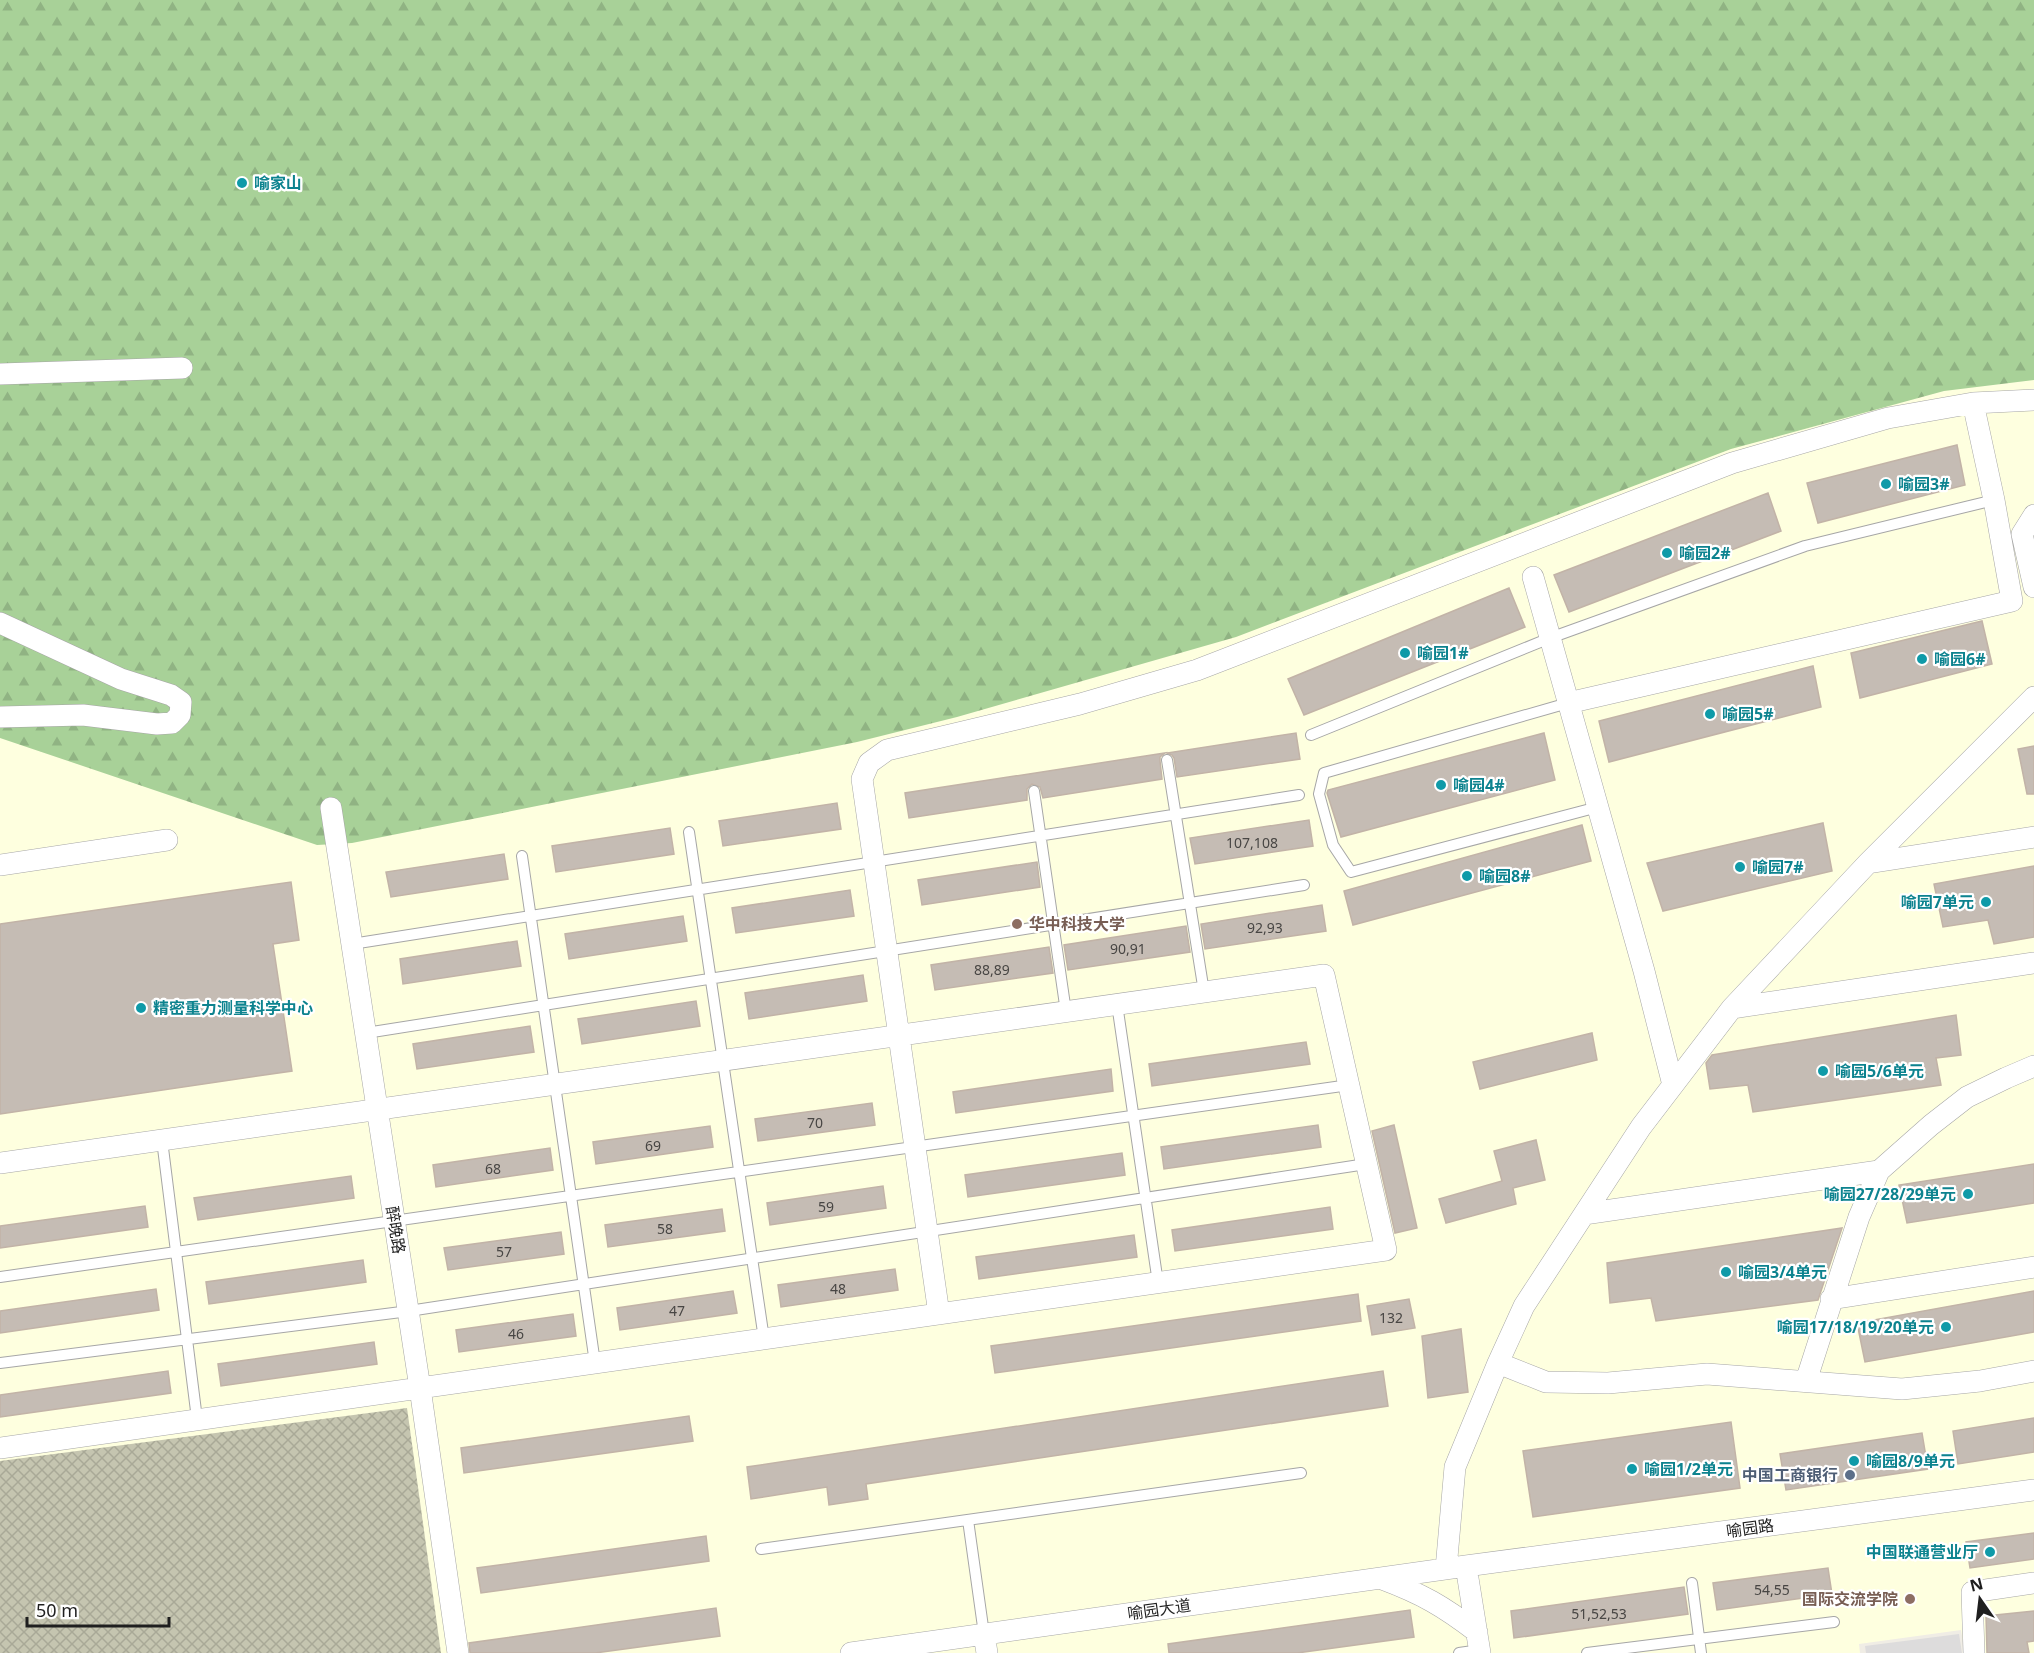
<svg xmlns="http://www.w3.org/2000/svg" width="2034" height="1653" font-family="'Noto Sans','Noto Sans SC',sans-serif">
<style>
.residential{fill:#dddcdc}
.education{fill:#feffdf}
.construction{fill:url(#construction-cross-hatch)}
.forest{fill:url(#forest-firs)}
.building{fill:#c5bcb4;stroke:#c2b3a7;stroke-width:1.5}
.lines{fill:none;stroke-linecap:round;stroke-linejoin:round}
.service-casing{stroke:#a6a6a6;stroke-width:12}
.minor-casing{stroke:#a6a6a6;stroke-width:22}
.service{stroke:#fff;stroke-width:10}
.minor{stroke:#fff;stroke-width:21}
.culture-dot{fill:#0f9aa8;stroke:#fff;stroke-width:2}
.education-dot{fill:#8d6e63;stroke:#fff;stroke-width:2}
.service-dot{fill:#5c6f8a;stroke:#fff;stroke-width:2}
.labels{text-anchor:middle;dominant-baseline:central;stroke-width:4.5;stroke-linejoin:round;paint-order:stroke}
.number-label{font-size:14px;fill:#484644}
.culture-label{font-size:16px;font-weight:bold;fill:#0d838f;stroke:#fff;text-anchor:start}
.education-label{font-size:16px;font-weight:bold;fill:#785e54;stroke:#fff;text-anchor:start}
.street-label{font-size:16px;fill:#1f1f1f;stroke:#fff}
.service-label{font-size:16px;font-weight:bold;fill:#4e5e75;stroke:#fff;text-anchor:end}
</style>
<defs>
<pattern id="construction-cross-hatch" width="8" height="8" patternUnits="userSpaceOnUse" patternTransform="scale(1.5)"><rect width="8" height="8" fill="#c5c5b0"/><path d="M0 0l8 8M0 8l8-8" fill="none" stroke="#a9a997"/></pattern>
<pattern id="forest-firs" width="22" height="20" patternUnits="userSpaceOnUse" patternTransform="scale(1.5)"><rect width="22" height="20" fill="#a8d198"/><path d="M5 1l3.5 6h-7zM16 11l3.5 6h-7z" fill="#90b383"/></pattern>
</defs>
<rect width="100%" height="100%" fill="#f0ede5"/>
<path class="residential" d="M1959,1634L1962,1653H1866L1865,1646Z"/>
<path class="education" d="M2034,0V1653H1965L1961,1630L1859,1644L1860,1653H0V217Z"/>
<path class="construction" d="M407,1408L441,1653H0V1461Z"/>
<path class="forest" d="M0,0H2034V380L1944,391L1731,449L1236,637L957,717L857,742L352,843L317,845L0,738Z"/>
<path class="building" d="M1957,445L1965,485L1818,523L1807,483Z
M1768,493L1781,531L1569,612L1554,575Z
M1509,588L1525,627L1304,715L1288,679Z
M1982,621L1992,664L1860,698L1851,653Z
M1813,666L1821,707L1609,762L1599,721Z
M1296,733L1300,759L1177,777L1174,758L1172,755L1167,753Z
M1544,733L1555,780L1341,837L1327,793L1328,790Z
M2034,746V794H2027L2018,749Z
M1165,753L1160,757V761L1162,779L1043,798L1040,787L1032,784L1027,789V800L909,818L905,793Z
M837,803L841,829L723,846L719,821Z
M1309,820L1313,846L1195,864L1190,838Z
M1823,823L1832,871L1663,911L1647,863Z
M1582,825L1591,861L1353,925L1344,891Z
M670,828L674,854L556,872L552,846Z
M504,854L508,879L391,897L386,872Z
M1037,862L1040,887L922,905L918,880Z
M2034,866V937L1994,944L1988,920L1943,927L1934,884Z
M291,882L299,940L273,944L292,1071L0,1114V924Z
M850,890L854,916L736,933L732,908Z
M1322,905L1326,931L1205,949L1201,924Z
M683,916L687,941L569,959L565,934Z
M1186,926L1190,952L1068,970L1064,945Z
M517,941L521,966L403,984L400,959Z
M1049,947L1053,973L935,990L931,965Z
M863,975L867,1001L749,1019L745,993Z
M696,1001L700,1026L582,1044L578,1019Z
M1956,1015L1961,1055L1936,1058L1941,1085L1753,1112L1748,1085L1710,1089L1706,1063L1712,1055Z
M530,1026L534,1052L417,1069L413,1044Z
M1592,1033L1597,1060L1480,1089L1473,1062Z
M1306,1042L1310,1064L1152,1086L1149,1064Z
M1111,1069L1113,1091L956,1113L953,1092Z
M872,1103L875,1125L758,1141L755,1119Z
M1318,1125L1321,1147L1164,1169L1161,1147Z
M1394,1125L1417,1228L1395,1233L1372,1131Z
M710,1126L713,1147L596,1164L593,1142Z
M1536,1140L1545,1180L1513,1188L1516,1204L1446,1223L1439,1199L1502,1181L1494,1151Z
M550,1148L553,1170L436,1187L433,1165Z
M1122,1153L1125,1175L968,1197L965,1175Z
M2034,1164V1203L1907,1223L1899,1185Z
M351,1176L354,1198L198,1220L194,1198Z
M883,1186L886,1208L770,1225L767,1203Z
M145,1206L148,1227L0,1248V1226Z
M1330,1207L1333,1229L1175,1251L1172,1230Z
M722,1209L725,1231L608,1247L605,1225Z
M1842,1228L1818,1300L1656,1321L1651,1298L1610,1303L1607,1263Z
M561,1232L564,1254L448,1270L444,1248Z
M1134,1235L1137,1257L979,1279L976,1257Z
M363,1260L366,1282L209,1304L206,1282Z
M895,1269L898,1290L781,1307L778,1285Z
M156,1289L159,1310L0,1333V1311Z
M733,1291L737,1313L620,1330L617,1308Z
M2034,1291V1332L1865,1362L1857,1323Z
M1358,1294L1361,1321L995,1373L991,1346Z
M1409,1299L1415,1328L1372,1335L1367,1306Z
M573,1314L576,1336L459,1352L456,1330Z
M1461,1329L1468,1392L1428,1398L1422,1336Z
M374,1342L377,1364L221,1386L218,1364Z
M168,1371L171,1393L0,1417V1395Z
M1383,1371L1388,1406L866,1484L868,1499L829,1505L827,1487L751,1499L747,1467Z
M689,1416L693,1441L464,1473L461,1448Z
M2034,1418V1452L1958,1464L1953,1431Z
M1731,1422L1740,1488L1533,1517L1523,1451Z
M1922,1433L1928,1469L1786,1490L1780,1454Z
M2034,1533V1559L1970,1568L1966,1542Z
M706,1536L709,1561L481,1593L477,1568Z
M1828,1568L1832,1594L1717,1610L1713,1583Z
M1684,1587L1688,1614L1514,1638L1511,1611Z
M716,1608L720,1636L595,1653H470L469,1643Z
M1410,1610L1414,1637L1297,1653H1169L1168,1644Z
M2034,1611V1641L2027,1642L2029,1653H1987L1986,1616Z"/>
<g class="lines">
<g class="service-casing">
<path id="service" d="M1568,703L1324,773L1319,794L1333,845L1351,872L1598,807
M1311,735L1550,638L1805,546L1994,500
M1167,760L1204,992
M1034,791L1066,1012
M689,832L764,1339
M522,856L595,1363
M352,944L1299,795
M1117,1004L1158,1283
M366,1033L1304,885
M162,1140L197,1419
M0,1277L1349,1085
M0,1363L409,1311L1366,1164
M968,1520L984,1634
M761,1549L1301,1473
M1692,1583L1701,1653
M1459,1653L1480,1650
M1587,1653L1834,1622"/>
</g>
<g class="minor-casing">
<path id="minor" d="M0,374L182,368
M2034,515L2022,534L2034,587
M1533,577L1644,971L1673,1085
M0,623L121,679L171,695L181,702L180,715L172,723L157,724L83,715L0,717
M1568,703L2012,601L1994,500L1973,403
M331,808L420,1388L458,1653
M1868,863L2034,837
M0,865L167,840
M1732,1008L2034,963
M0,1163L1324,975L1386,1250L0,1448
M1584,1214L1879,1171
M1831,1299L2034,1267
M939,1314L862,779L869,763L887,750L1080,704L1197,670L1732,463L1888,418L1973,403L2034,400
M1498,1363L1546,1382L1608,1383L1707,1374L1902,1389L1980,1381L2034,1371
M1806,1381L1859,1217L1879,1171L1931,1125L1967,1097L2006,1078L2034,1066
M1466,1566L1480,1653
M1446,1569L1455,1467L1498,1363L1524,1306L1641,1127L1732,1008L1868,863L2034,697
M1382,1579C1422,1594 1443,1606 1477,1632
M984,1634L987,1653
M851,1653L1466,1566L2034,1490
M1974,1653L1972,1592L2034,1583"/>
</g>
<use href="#service" class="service"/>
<use href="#minor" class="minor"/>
</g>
<g class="culture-dot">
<circle cx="242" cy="183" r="6"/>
<circle cx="1886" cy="484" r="6"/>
<circle cx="1667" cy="553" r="6"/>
<circle cx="1405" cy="653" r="6"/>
<circle cx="1922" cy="659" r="6"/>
<circle cx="1710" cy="714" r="6"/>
<circle cx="1441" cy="785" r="6"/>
<circle cx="1740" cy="867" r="6"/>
<circle cx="1467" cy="876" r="6"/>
<circle cx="1986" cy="902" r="6"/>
<circle cx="141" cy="1008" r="6"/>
<circle cx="1823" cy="1071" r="6"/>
<circle cx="1968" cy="1194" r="6"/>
<circle cx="1726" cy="1272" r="6"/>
<circle cx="1946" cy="1327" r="6"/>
<circle cx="1854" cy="1461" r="6"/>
<circle cx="1632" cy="1469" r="6"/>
<circle cx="1990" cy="1552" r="6"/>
</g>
<g class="education-dot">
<circle cx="1017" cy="924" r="6"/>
<circle cx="1910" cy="1599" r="6"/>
</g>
<circle class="service-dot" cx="1850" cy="1475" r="6"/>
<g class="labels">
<g class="number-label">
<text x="1252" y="842">107,108</text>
<text x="1265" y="927">92,93</text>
<text x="1128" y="948">90,91</text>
<text x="992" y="969">88,89</text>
<text x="815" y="1122">70</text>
<text x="653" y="1145">69</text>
<text x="493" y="1168">68</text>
<text x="826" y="1206">59</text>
<text x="665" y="1228">58</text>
<text x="504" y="1251">57</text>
<text x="838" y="1288">48</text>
<text x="677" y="1310">47</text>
<text x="1391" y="1317">132</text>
<text x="516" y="1333">46</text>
<text x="1772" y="1589">54,55</text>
<text x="1599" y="1613">51,52,53</text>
</g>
<g class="culture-label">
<text x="254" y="183">喻家山</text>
<text x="1898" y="484">喻园3#</text>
<text x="1679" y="553">喻园2#</text>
<text x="1417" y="653">喻园1#</text>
<text x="1934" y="659">喻园6#</text>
<text x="1722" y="714">喻园5#</text>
<text x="1453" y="785">喻园4#</text>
<text x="1752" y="867">喻园7#</text>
<text x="1479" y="876">喻园8#</text>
<text x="1974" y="902" text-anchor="end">喻园7单元</text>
<text x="153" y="1008">精密重力测量科学中心</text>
<text x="1835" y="1071">喻园5/6单元</text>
<text x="1956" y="1194" text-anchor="end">喻园27/28/29单元</text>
<text x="1738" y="1272">喻园3/4单元</text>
<text x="1934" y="1327" text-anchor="end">喻园17/18/19/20单元</text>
<text x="1866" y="1461">喻园8/9单元</text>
<text x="1644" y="1469">喻园1/2单元</text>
<text x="1978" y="1552" text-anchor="end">中国联通营业厅</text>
</g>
<g class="education-label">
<text x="1029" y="924">华中科技大学</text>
<text x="1898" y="1599" text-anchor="end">国际交流学院</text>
</g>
<g class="street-label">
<text transform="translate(396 1230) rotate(81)">醉晚路</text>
<text transform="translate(1750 1528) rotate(-8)">喻园路</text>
<text transform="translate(1159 1609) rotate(-8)">喻园大道</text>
</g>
<g class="service-label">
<text x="1838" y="1475">中国工商银行</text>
</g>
</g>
<g transform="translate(1980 1599) rotate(346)" stroke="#ffffff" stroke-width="4.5" paint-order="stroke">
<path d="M0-4.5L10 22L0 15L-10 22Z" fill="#1f1f1f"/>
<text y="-9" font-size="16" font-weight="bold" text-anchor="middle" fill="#1f1f1f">N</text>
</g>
<path d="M27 1617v9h142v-9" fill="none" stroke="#1f1f1f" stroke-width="3"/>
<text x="36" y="1617" font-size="18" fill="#1f1f1f" stroke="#ffffff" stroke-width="4.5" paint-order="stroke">50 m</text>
</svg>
